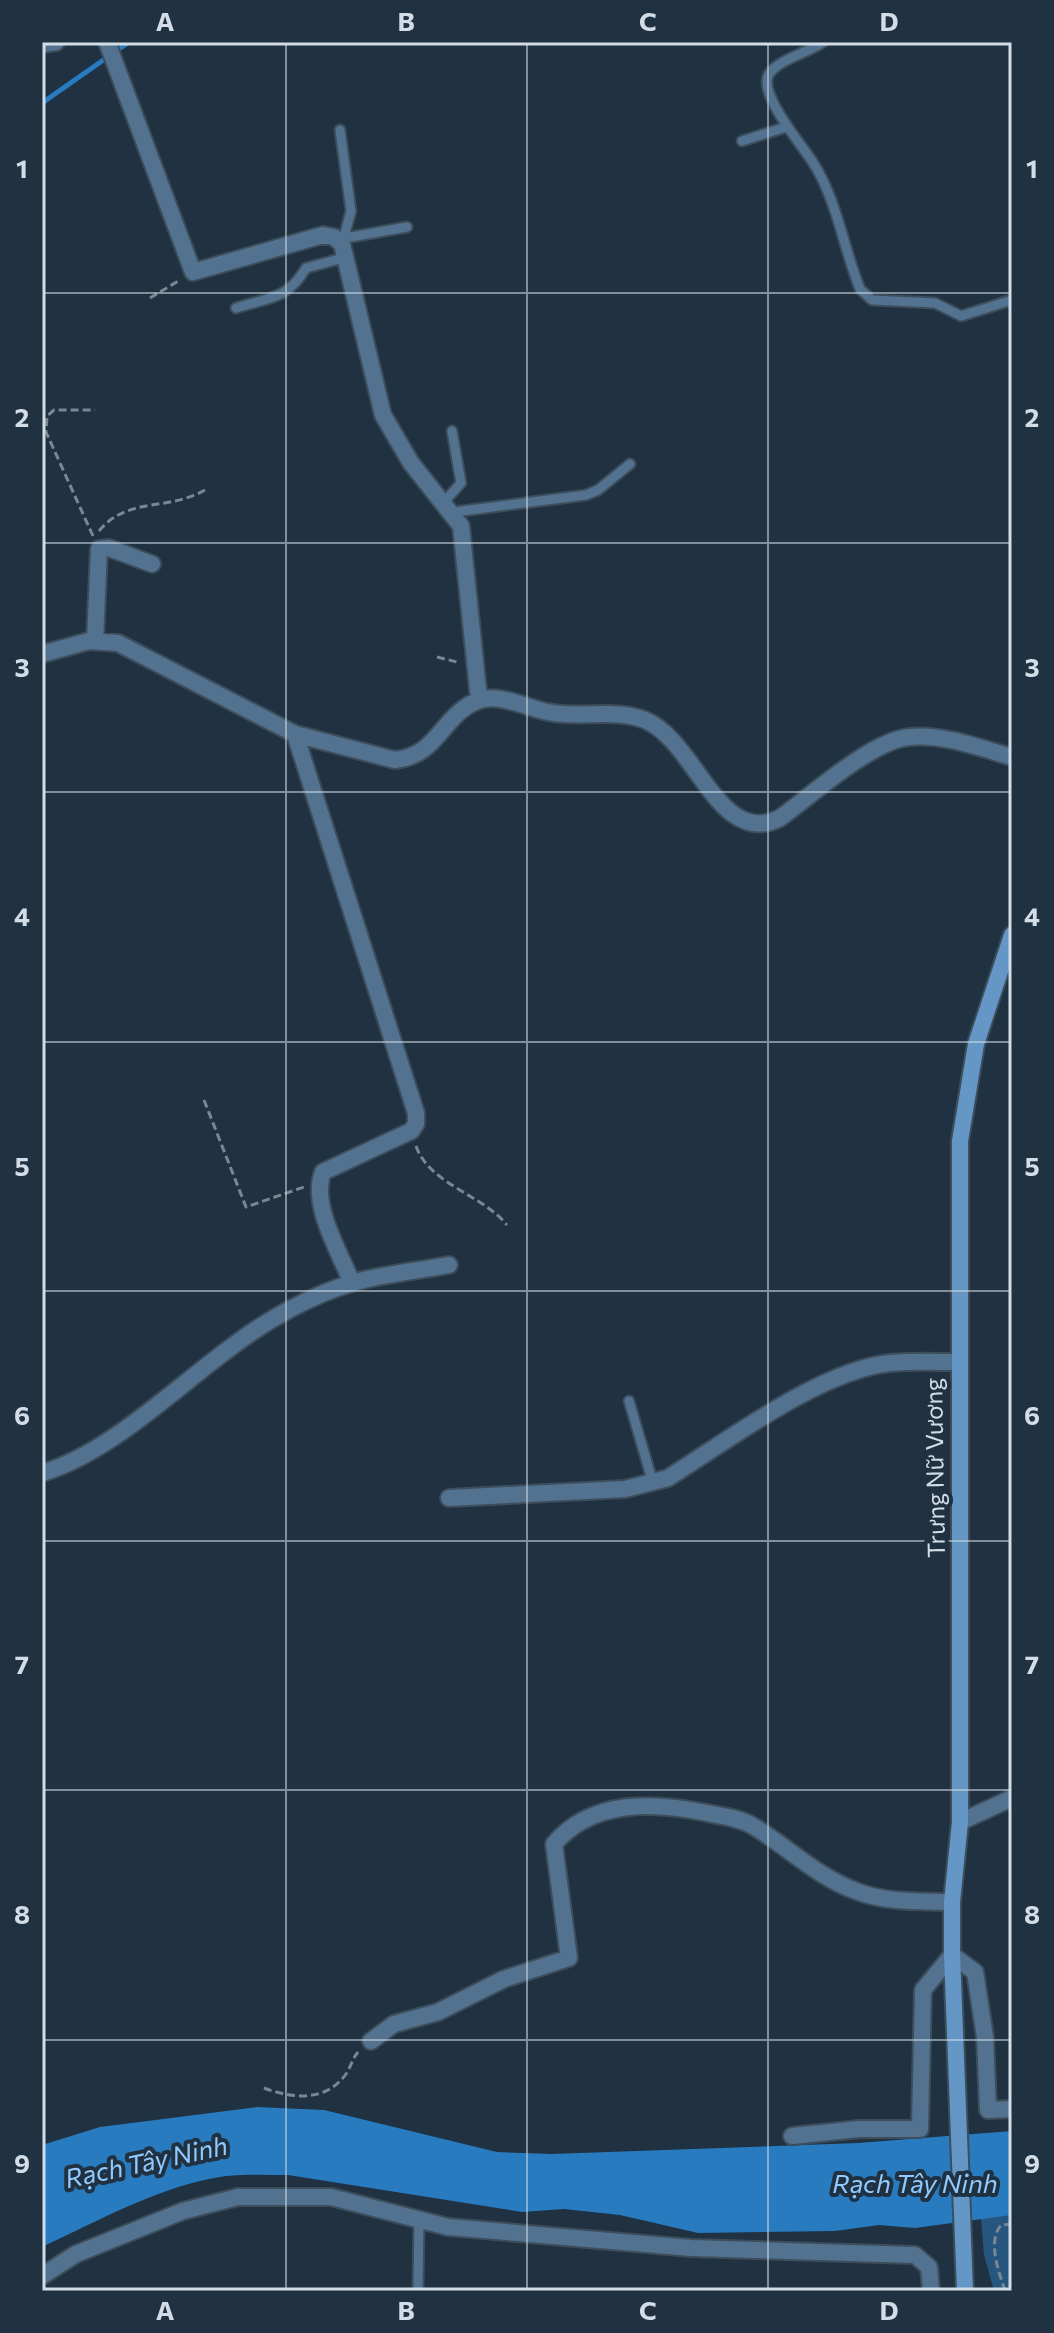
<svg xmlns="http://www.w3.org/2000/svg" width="1054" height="2333" font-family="Commissioner,sans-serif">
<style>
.green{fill:#26567e}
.water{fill:#287bbe}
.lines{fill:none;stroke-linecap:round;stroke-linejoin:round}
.stream{stroke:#287bbe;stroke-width:5}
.service-casing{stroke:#3c4d5c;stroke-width:13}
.minor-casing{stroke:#3c4d5c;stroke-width:20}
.secondary-casing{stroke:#3c4d5c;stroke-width:20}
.path{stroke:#798794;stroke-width:3;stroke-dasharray:8 4;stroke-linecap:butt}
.service{stroke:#53728f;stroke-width:9}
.minor{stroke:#53728f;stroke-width:16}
.secondary{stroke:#6497c5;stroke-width:16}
.grid{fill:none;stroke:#d2dde8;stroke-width:2;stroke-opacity:0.55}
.labels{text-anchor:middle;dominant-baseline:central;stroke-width:8;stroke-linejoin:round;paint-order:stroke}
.street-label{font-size:24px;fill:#d2dde8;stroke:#203141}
.water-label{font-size:26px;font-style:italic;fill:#91cafe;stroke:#203141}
.neatline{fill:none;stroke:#d2dde8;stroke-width:3}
.grid-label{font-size:26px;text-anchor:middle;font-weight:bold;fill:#d2dde8}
</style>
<rect width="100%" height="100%" fill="#203141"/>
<path class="green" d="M1012,2215V2291H994L984,2255L981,2218Z"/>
<path class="water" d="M257,2107L324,2110L497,2152L552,2154L858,2143L1012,2131V2215L915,2228L879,2225L835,2231L698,2233L620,2215L564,2209L522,2212L288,2175C268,2175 246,2174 226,2176C162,2185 100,2220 42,2247V2145L100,2127Z"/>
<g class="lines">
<path class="stream" d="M42,103L129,42"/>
<g class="service-casing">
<path id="service" d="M823,42C808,53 779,59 769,74C757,93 802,145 812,161C837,199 843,247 860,289L872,300L935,303L961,316L1012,300
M340,130L351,211L342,244
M742,141L786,127
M345,238L407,227
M236,308C270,297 287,300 306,268L347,257
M444,502L461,483L452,431
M454,512L586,495L598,490L630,464
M629,1401L653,1483
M418,2291L419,2218"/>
</g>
<g class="minor-casing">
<path id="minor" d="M107,42L193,272L323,235L334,237L342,244L383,415L411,463L461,526L479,700
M42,44L56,42
M95,641L99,549L109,548L152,564
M42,654L89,641L118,643L295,734L395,760C439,755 441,716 477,701C499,692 526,708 548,712C579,719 615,708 645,720C696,741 719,849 780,818C812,795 872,740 910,737C944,734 980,748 1012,757
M295,734L416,1113V1124L411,1131L323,1172C310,1204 340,1253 352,1283
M42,1473C110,1453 177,1386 234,1345C268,1319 312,1295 352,1283C383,1274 417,1271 449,1265
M449,1498L625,1489L668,1478C727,1441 821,1370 890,1363C912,1361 935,1362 957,1362
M960,1822L1012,1798
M371,2041L394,2024L438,2012L504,1979L569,1958L554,1844C592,1799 654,1802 707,1813C722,1816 740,1818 753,1826C789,1848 816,1876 856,1891C886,1903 920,1901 952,1902
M792,2136L859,2129H920L923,1990L952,1955L975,1972L985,2037L988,2110L1012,2109
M42,2276L76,2254L183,2211L238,2197H331L448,2227L692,2248L915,2255L929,2267L931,2291"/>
</g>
<g class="secondary-casing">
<path id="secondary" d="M965,2291L952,1955V1902L960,1822V1141L976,1044L1012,935"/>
</g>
<path class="path" d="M150,298L180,280
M99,531C128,496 166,512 205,490
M93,536L46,432L47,416L54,410H95
M437,657L457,662
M204,1100L246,1207L304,1187
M416,1146C429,1184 483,1195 507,1225
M264,2088C293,2099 326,2102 346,2074C351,2067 352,2059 358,2052
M1005,2291C999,2272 987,2242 1001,2225L1012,2224"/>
<use href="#service" class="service"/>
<use href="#minor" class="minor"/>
<use href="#secondary" class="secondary"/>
</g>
<path class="grid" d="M286,42V2291M527,42V2291M768,42V2291M42,293H1012M42,543H1012M42,792H1012M42,1042H1012M42,1291H1012M42,1541H1012M42,1790H1012M42,2040H1012"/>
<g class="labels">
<g class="street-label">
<text transform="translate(934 1468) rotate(-91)">Trưng Nữ Vương</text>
</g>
<g class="water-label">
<text transform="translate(146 2161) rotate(-12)">Rạch Tây Ninh</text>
<text x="915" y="2182">Rạch Tây Ninh</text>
</g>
</g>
<rect width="1054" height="2333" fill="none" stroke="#203141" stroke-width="88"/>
<rect x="44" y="44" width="966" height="2245" class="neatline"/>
<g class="grid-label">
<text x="165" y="31">A</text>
<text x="406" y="31">B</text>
<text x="648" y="31">C</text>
<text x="889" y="31">D</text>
<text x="22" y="178">1</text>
<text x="1032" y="178">1</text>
<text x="22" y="427">2</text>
<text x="1032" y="427">2</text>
<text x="22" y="677">3</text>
<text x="1032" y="677">3</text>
<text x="22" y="926">4</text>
<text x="1032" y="926">4</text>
<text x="22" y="1176">5</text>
<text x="1032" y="1176">5</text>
<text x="22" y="1425">6</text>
<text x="1032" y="1425">6</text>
<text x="22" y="1674">7</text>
<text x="1032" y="1674">7</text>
<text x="22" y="1924">8</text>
<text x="1032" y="1924">8</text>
<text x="22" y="2173">9</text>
<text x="1032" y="2173">9</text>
<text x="165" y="2320">A</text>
<text x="406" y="2320">B</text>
<text x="648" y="2320">C</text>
<text x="889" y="2320">D</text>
</g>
</svg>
